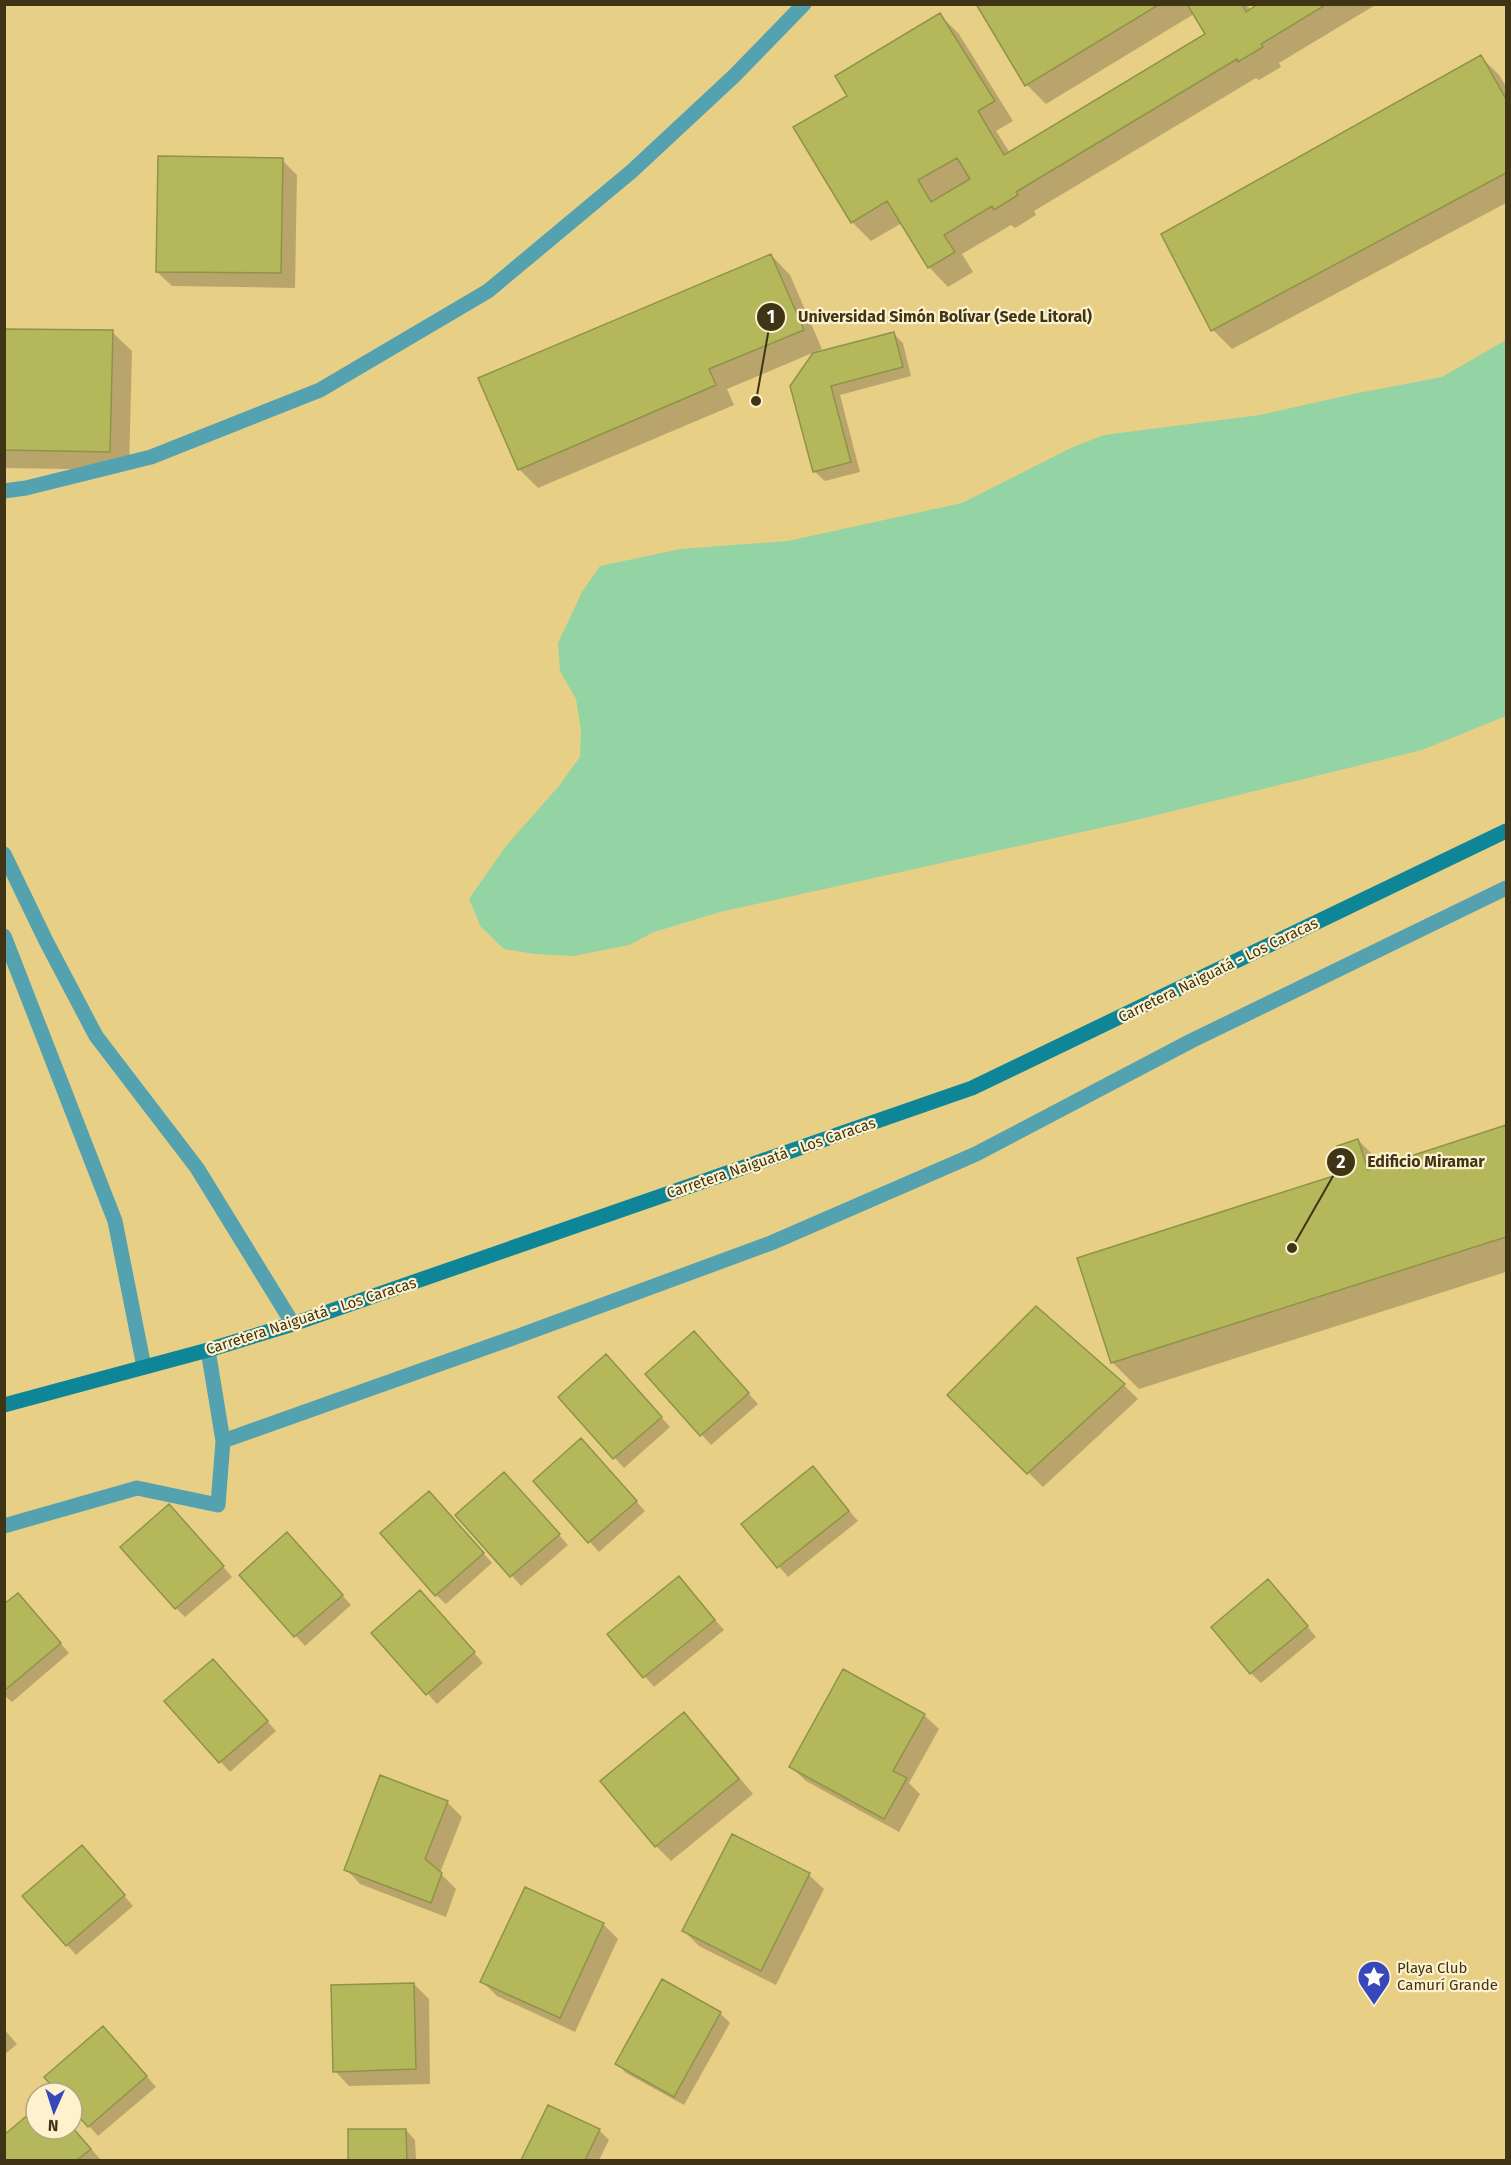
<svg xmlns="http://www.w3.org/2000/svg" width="1511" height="2165" font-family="'Fira Sans',sans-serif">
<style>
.green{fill:#94d3a3}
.shadow{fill:#0003}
.building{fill:#b4b85b;stroke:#8f934a;stroke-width:1.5;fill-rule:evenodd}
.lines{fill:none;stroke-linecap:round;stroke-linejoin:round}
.lane{stroke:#54a2b0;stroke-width:15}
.secondary{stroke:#0e8697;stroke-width:15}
.labels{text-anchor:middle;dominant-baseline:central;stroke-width:4.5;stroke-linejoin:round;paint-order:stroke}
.street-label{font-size:15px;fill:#3f3516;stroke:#fdf1ce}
.poi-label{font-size:15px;fill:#3f3516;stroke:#fdf1ce;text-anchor:start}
.leader{fill:none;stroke:#3f3516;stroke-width:2}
.callout-dot{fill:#3f3516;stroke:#fdf1ce;stroke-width:2}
.mark-label{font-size:18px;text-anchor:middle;font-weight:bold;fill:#fff}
.callout-label{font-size:16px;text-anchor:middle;font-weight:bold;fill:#3f3516;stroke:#fdf1ce;stroke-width:4.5;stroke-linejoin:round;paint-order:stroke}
</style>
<rect width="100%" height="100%" fill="#e8cf86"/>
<path class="green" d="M1506,340V716L1422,750L1136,820L720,912L654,932L629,945L573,956L535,954L504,949L481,927L469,899L506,846L558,787L580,757L581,730L576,699L560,671L558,643L582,592L600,566L681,549L788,541L962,503L1073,447L1104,435L1260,415L1358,393L1442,377Z"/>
<path class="shadow" d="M977,4H1247L1251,11L1261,4H1377L1279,63L1281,67L1259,80L1256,78L1034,211L1036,215L1015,228L1011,225L962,254L973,272L948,287L929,267L902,223L871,241L852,222L849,96L940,15L959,34L1013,121L996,131L1010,153L1207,34L1194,14L1046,104L1027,85Z
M1481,57L1500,76L1506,87V203L1232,349L1213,330Z
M282,160L297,175L295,288L172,286L157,272Z
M771,255L790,275L822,349L727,389L734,405L538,488L519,469Z
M4,330L112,332L132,351L129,470L4,468Z
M893,333L903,343L911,376L840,395L860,472L825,481L815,472L792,386L815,352Z
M1506,1127V1272L1139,1389L1112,1362L1348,1173L1358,1140L1384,1166Z
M703,1343L758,1404L711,1445L647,1374Z
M616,1366L670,1427L624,1468L560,1397Z
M1124,1385L1138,1399L1043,1487L949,1395Z
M591,1450L645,1511L599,1552L535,1481Z
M813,1468L858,1521L788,1577L743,1524Z
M514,1484L568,1545L521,1586L457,1515Z
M439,1502L492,1563L446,1604L436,1595Z
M178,1515L232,1577L185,1617L176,1608Z
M297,1544L351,1605L305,1646L241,1575Z
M679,1578L724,1630L654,1687L609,1634Z
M1278,1591L1316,1637L1261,1683L1251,1673Z
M430,1602L483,1663L437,1704L373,1633Z
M27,1605L69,1653L12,1702L4,1695V1606Z
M222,1670L276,1731L230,1772L166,1701Z
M684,1714L699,1729L753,1794L671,1861L656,1846L602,1781Z
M924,1715L939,1729L909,1783L920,1794L899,1832L806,1781L791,1767Z
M447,1802L462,1817L440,1873L456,1889L446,1917L360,1884L346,1869Z
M733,1836L809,1875L824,1889L776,1985L699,1946L684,1931Z
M91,1857L133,1906L76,1955L67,1945Z
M603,1924L618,1939L575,2032L497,1996L482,1981Z
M414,1984L429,1999L430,2084L349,2086L335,2071Z
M720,2013L730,2023L684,2105L626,2073L617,2063Z
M4,2029L17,2044L4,2055Z
M113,2038L156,2087L98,2136L72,2107V2093H60Z
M548,2107L599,2130L609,2140L599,2160H523Z
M36,2110V2129H72V2127L100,2159L4,2160V2137Z
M350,2130H406L415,2140L416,2160H350Z"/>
<path class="building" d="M976,4H1160L1025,86Z
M1187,4H1242L1246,12L1258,4H1327L1261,44L1263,47L1238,62L1237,59L1016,192L1018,195L994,210L992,206L944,235L955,252L928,268L887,201L851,223L793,127L847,96L835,76L940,13L995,101L978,111L1004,155L1205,34ZM957,158L970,179L931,202L918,180Z
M1481,55L1506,99V173L1211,331L1161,234Z
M158,156L283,158L281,273L156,272Z
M771,254L804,330L709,369L716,385L518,470L478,378Z
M4,329L113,330L110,452L4,450Z
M894,332L903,367L831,386L851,462L813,472L790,386L813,353Z
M1506,1125V1237L1111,1363L1077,1258L1346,1172L1337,1146L1358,1139L1368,1170Z
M1036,1306L1125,1384L1027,1474L947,1395Z
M694,1331L749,1393L700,1436L645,1374Z
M606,1354L662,1417L613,1459L558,1397Z
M581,1438L637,1501L588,1543L533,1481Z
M813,1466L849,1511L777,1568L741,1524Z
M504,1472L560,1534L510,1577L455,1515Z
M429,1491L484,1553L435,1596L380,1533Z
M169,1504L224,1566L175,1609L120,1547Z
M287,1532L343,1595L294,1637L239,1575Z
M679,1576L715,1620L643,1678L607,1634Z
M1268,1579L1308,1626L1250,1674L1211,1627Z
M420,1590L475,1652L426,1695L371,1633Z
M18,1593L61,1643L4,1691V1604Z
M213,1659L268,1721L219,1763L164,1701Z
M843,1669L925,1714L893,1771L907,1778L884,1819L789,1767Z
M684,1712L739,1779L655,1847L600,1781Z
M380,1775L448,1801L425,1859L442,1873L431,1903L344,1870Z
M732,1834L810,1873L761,1971L682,1931Z
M82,1845L125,1895L66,1946L22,1896Z
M525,1887L604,1923L560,2018L480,1982Z
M662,1979L721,2012L674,2097L615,2064Z
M414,1983L416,2069L333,2072L331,1985Z
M103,2026L147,2076L88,2127L72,2109V2093H58L44,2077Z
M548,2105L600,2129L585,2160H521Z
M36,2108V2129H72V2127L91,2149L77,2160H4V2135Z
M348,2129H406L407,2160H348Z"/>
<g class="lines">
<path class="lane" d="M4,491L26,488L151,457L320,390L488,291L632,171L734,76L804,4
M4,854L46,941L96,1036L197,1168L293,1324
M4,936L115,1221L144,1367
M208,1350L223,1441
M4,1526L137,1488L218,1505L223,1441L513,1338L771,1243L976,1154L1191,1041L1506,888"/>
<path class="secondary" d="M4,1405L208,1350L293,1324L972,1088L1506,831"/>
</g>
<defs>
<g id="sight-pin" transform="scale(1.725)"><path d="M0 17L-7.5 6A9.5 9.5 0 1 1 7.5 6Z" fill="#3848bb" stroke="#fdf1ce"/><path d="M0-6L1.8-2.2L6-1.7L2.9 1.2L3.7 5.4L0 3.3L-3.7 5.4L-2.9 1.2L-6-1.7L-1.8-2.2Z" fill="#fff"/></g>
</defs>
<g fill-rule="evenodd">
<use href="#sight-pin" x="1374" y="1977"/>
</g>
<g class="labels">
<g class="street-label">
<text transform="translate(1218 970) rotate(-26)">Carretera Naiguatá - Los Caracas</text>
<text transform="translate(771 1158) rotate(-19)">Carretera Naiguatá - Los Caracas</text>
<text transform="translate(311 1316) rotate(-18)">Carretera Naiguatá - Los Caracas</text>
</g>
<g class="poi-label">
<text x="1397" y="1968">Playa Club<tspan x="1397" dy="17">Camurí Grande</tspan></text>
</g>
</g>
<path class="leader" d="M756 401L771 317M1292 1248L1341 1162"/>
<g class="callout-dot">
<circle cx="756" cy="401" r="6"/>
<circle cx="1292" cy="1248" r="6"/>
<circle cx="771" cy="317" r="15"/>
<circle cx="1341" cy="1162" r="15"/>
</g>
<g class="mark-label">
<text x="771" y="323">1</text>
<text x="1341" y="1168">2</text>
</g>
<g class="callout-label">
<text x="945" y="322">Universidad Simón Bolívar (Sede Litoral)</text>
<text x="1426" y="1167">Edificio Miramar</text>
</g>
<rect width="1511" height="2165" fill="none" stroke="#3f3516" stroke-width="12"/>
<g transform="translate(54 2111) rotate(183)"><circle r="28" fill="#fdf1ce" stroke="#b1a684" stroke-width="1.5"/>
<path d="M0-4.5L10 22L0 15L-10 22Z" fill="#3848bb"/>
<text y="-9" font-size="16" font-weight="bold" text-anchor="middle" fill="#3f3516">N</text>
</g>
</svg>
